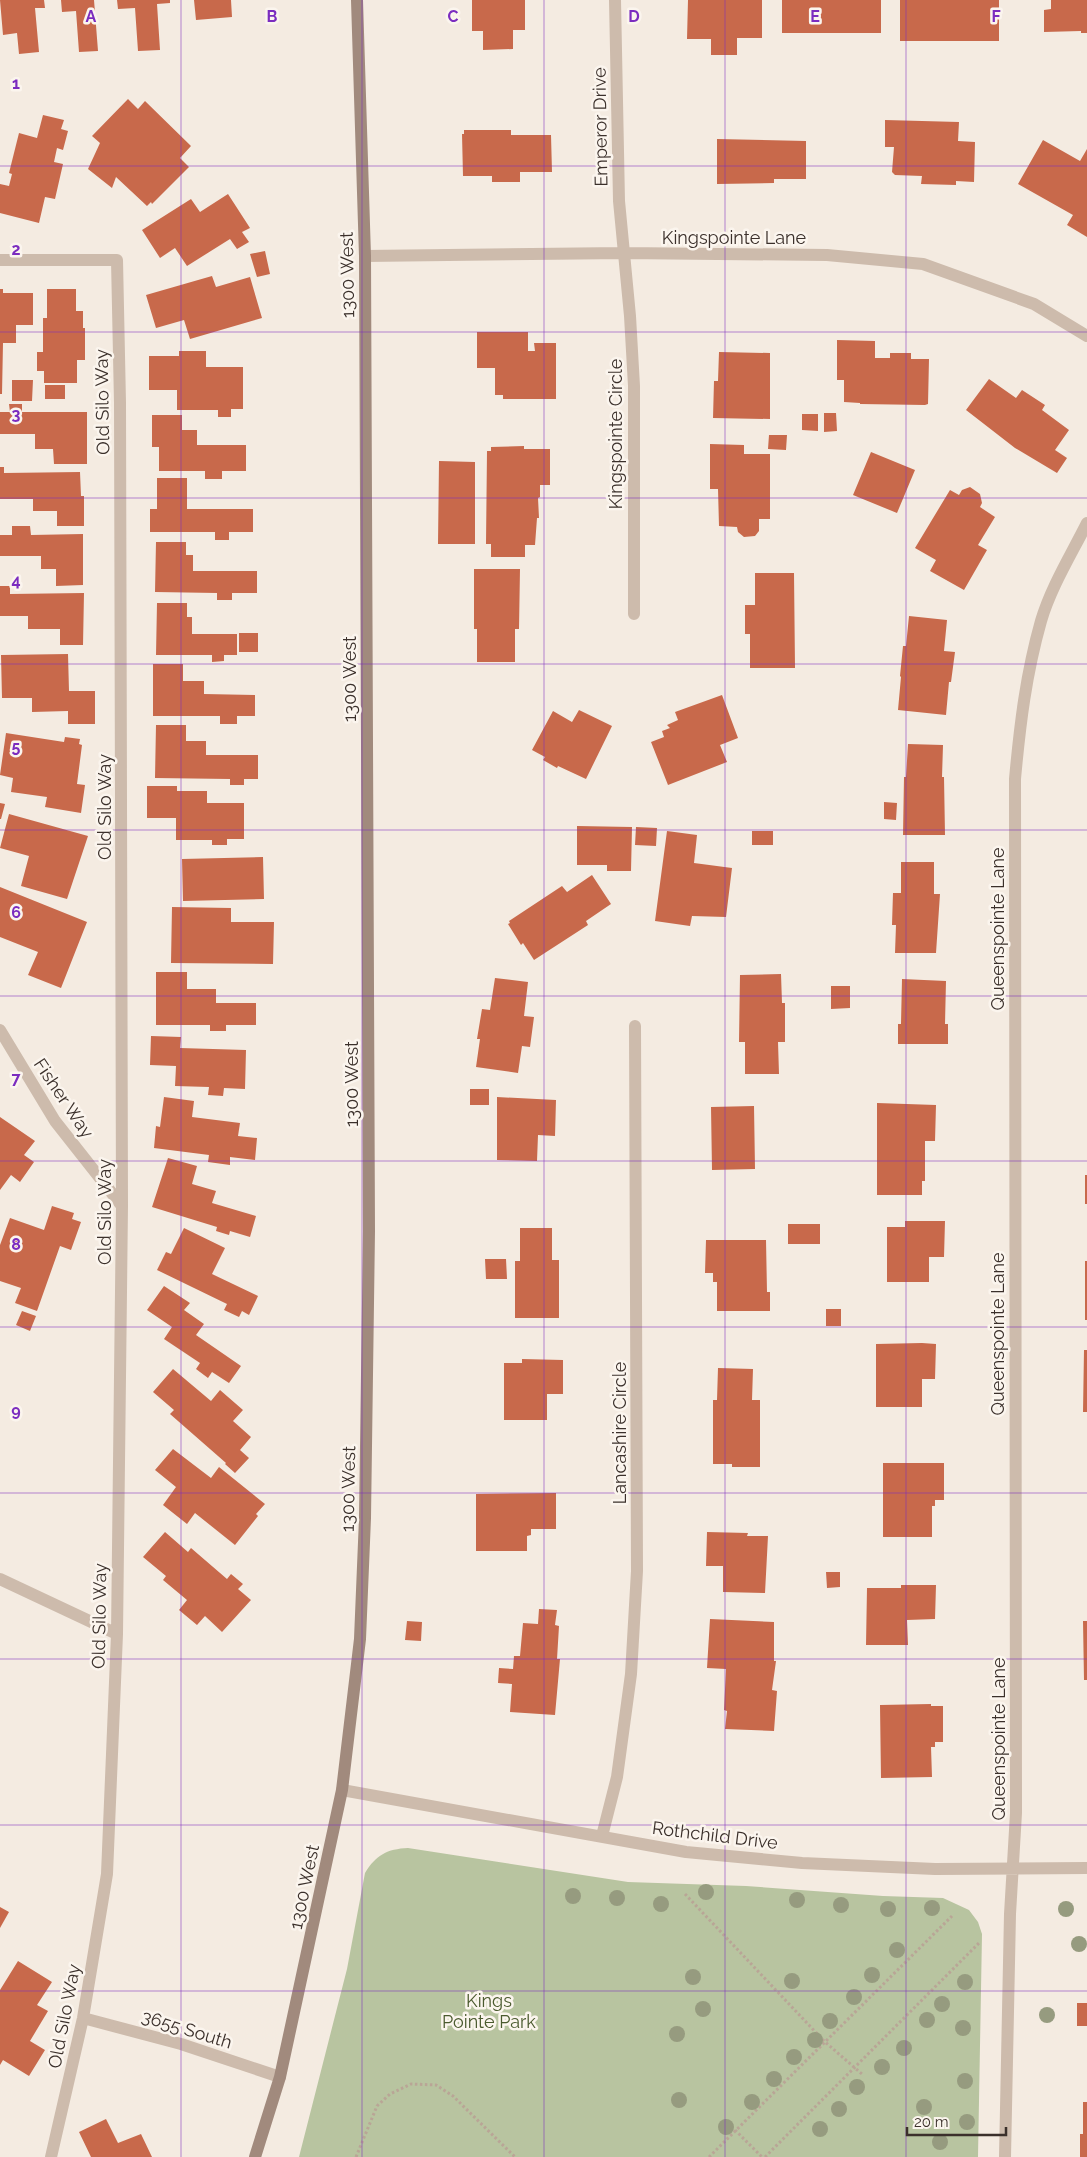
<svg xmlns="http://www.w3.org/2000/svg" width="1087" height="2157" font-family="Raleway,sans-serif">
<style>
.green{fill:#b8c4a0}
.building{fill:#c8694b}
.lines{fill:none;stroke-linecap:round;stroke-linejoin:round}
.path{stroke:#b9a596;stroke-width:3;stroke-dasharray:2.5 2.5;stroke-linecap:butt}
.street{stroke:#cdbbac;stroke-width:12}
.secondary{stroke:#a18a7d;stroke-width:12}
.tree{fill:#969b7f}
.grid{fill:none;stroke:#7b2cbf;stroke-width:1;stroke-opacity:0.55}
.labels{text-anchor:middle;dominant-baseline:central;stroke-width:5;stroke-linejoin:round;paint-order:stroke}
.street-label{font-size:18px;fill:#3b302b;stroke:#fbf5ee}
.park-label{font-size:18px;fill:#4a5a2e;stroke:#fbf5ee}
.grid-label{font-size:16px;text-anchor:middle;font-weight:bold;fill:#7b2cbf;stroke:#fbf5ee;stroke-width:5;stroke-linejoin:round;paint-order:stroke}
</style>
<rect width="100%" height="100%" fill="#f4ebe1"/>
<path class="green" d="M408,1848L628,1882L746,1886L883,1896L943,1898L969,1910L978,1922L982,1934L978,2157H299L347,1969L365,1873C376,1855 387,1849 408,1848Z"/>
<path class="building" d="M0,0H44L45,8H35L39,52L19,54L17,33L3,35Z
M61,0H94L98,51L79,52L76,11L62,12Z
M117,0H170V3L157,4L160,50L138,51L135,8L118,9Z
M194,0H231L232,17L196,20Z
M472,0H525V30H513V49L483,50V31H472Z
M688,0H762V38H737V55H711V39H687Z
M782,0H881V33H782Z
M900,0H999V41H900Z
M1051,0H1087V33H1081V31L1044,32V10L1051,9Z
M128,99L138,109L145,101L191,146L180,158L189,167L152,204L151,202L147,206L116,177L112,188L88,169L100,143L92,136Z
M43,115L64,120L61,129L68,131L63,150L57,148L54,162L63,164L55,199L45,197L39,223L0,213V184L9,186L12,174L9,173L19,133L37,138Z
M885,120L959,122L958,141L975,142L974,182L956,181V185L921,184L922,176L895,175L892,172L894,147H885Z
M464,130H511V135H551L552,172H520V182H492V176H463L462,134H464Z
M717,139L806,141V179H774V183L717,184Z
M1043,140L1080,161L1087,149V237L1067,225L1073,215L1018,184Z
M228,194L250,228L242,232L249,242L237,249L230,239L187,266L175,248L160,258L142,230L191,199L200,212Z
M265,251L270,274L257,277L250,254Z
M212,276L216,287L250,277L262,318L190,339L184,320L156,328L146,295Z
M0,289H3V293H33V325H16V343H3L2,394H0Z
M47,289H76V311H83V328H85V360H77V383H44V371H37V352H43V318H47Z
M477,332H528V351H535L534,343H556V399H503V395H495V368H477Z
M837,340L875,341V358H890V353H911V359H929L928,404L925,405L860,404V403L844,402V380H837Z
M179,351H206V367H243V409H231V417H218V410H177V390H149V356H179Z
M719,352L770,353V419L713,418L714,381H718Z
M989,379L1016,398L1022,390L1045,405L1042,410L1069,430L1055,450L1067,458L1057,473L1015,448L966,410Z
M12,380H33L32,401H12Z
M45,385H65V399H45Z
M9,404H22V412H87V464H54L53,449H35V434H0V412H10Z
M824,413H836L837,431L824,432Z
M802,414H818V431L802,430Z
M152,415H182V430H197V445H246V471H222V479H205V471H159V447H152Z
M769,435H787L786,450L768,449Z
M710,444L744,445V454H770V519H759V531L755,536L744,537L738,532L737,527L719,526L718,489H710Z
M524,446V449H550V485H540V497L538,498L539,518H537L535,545H525V557H491V544H486L487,451H491V447Z
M871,452L915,470L897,513L853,495Z
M439,461L475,462V544H438Z
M0,467H4V473L80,472L81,496H84V526H57V511H33V499H0Z
M157,478H187V509H253V532H229V540H215V532H150V509H157Z
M970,487L980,494L982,503L980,507L995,517L978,545L987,550L964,590L930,571L936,560L915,548L950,490L959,495L962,490Z
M12,526H30L31,535L83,534V585L56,586V569H41V556H0V535H12Z
M156,542H186V555H193V571H257V593H232V600H217V593L155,592Z
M474,569H520L519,629H515V662H477V629H474Z
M755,573H794L795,668H750V634H745V605H755Z
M0,586H10V594L84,593L83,645H60V629H28V616H0Z
M157,603H187V617H192V634H237V655H224V661L212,662V655H156Z
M909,616L947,620L944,651L955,652L951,682H949L946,715L898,710L901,677L900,676L903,646H906Z
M239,633H258V652H239Z
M68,654L69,691H95V724H68V711L32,712V698H2L1,655Z
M153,664H183V681H204V694L255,695V716H237V724H220V716H153Z
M722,695L738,738L720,745L727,762L668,785L651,742L664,737L662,731L670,728L667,725L678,720L675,712Z
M579,710L612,726L586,779L558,766L557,768L543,760L545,757L532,750L553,711L572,722Z
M156,725H186V741H206V755H258V779H244V785H230V779L155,778Z
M6,733L64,742L65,737L80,739L79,744L82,745L77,784L85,785L81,813L45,807L47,797L11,792L13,778L0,775Z
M908,744L943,745L942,777H944L945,835H903L904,777H906Z
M147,786H177V791H207V803H244V839H227V845H212V840H176V818H147Z
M884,802L897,803L896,820L884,819Z
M0,803L5,804L1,819H0Z
M9,814L88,836L67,899L21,886L29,856L0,848Z
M577,826L632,827L631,871H607V865H577Z
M636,827L657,828L656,846L635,845Z
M667,831L697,835L694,863L732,868L726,917L692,916L690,926L655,921Z
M752,831H773V845H752Z
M263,857L264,899L183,901L182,859Z
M901,862H934V894H940L936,953H895L896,925H892L893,893H901Z
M592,875L611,904L586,921L588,925L534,960L523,943L521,945L508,924L510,923L509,921L562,886L567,892Z
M0,887L87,922L61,988L28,975L38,952L0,937Z
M172,907L231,908V922H274L273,964L171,963Z
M156,972H187V989H216V1003H256V1025H226V1031H210V1025H156Z
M781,974L782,1003H785V1042H778L779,1074H745V1042H739L740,975Z
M495,978L528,982L524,1016L534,1017L530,1047L522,1046L518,1073L476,1067L480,1039H477L482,1009L490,1010Z
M902,979L946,981L945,1024H948V1044H898V1024H901Z
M831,986H850V1008L831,1009Z
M151,1036L181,1037L180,1048L246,1050L245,1089L224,1088L223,1096L208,1095L209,1087L175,1086L176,1066L150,1065Z
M470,1089H489V1105H470Z
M164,1097L194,1101L192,1117L240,1123L238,1136L257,1138L255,1160L230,1157V1165L208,1162L209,1155L154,1148L156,1126L160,1127Z
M497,1097L556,1100L555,1136L538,1135L537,1161L497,1160Z
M877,1103L936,1105L935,1141H925V1181H922V1195H877Z
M754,1106L755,1169L712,1170L711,1107Z
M0,1117L35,1141L24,1155L34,1162L20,1182L11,1175L0,1190Z
M168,1158L197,1166L192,1184L216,1191L212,1203L256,1216L250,1237L230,1231L229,1235L216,1231L217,1227L152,1207Z
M1085,1175H1087V1204H1085Z
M52,1206L74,1213L72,1219L81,1222L71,1250L60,1246L37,1311L15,1303L21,1288L0,1281V1245L10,1218L44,1230Z
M905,1221H945L944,1257H929V1282H887V1227H905Z
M788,1224H820V1244H788Z
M184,1228L225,1248L212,1274L258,1296L249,1315L242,1311L239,1317L224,1310L227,1304L157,1270L166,1252L171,1254Z
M520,1228H552V1260H559V1318H515V1261H520Z
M706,1240H766L767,1292H770V1311H717V1282H713V1273H705Z
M485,1259H506L507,1279H486Z
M1085,1261H1087V1320H1085Z
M164,1286L190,1303L184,1310L204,1324L196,1335L241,1366L229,1383L212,1372L208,1378L196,1369L200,1363L164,1339L172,1327L147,1310Z
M826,1309H841V1326H826Z
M22,1311L36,1316L30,1331L16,1325Z
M922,1343L936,1344L935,1379H922V1407H876V1344Z
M1084,1350H1087V1412H1083Z
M522,1359L563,1360V1394H547V1420H504V1363H522Z
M718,1368L753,1369L752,1400H760V1467H732V1464H713V1400H717Z
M173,1369L211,1401L220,1390L243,1410L233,1421L251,1437L240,1450L249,1458L235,1473L225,1464L226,1463L170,1414L174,1410L153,1392Z
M173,1449L211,1478L219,1467L265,1504L256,1514L258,1516L235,1545L195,1513L187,1524L163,1505L176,1487L155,1470Z
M883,1463H944V1500H935V1506H932V1537H883Z
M556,1493V1529H531V1535L527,1536V1551H476V1494Z
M165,1532L188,1552L191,1548L227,1579L231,1574L243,1584L238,1589L251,1600L222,1632L205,1616L197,1625L179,1610L187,1600L163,1580L166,1576L143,1557Z
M707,1532L748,1533L747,1536H768L765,1593L723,1592V1566H706Z
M826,1572H840V1587L827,1588Z
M901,1585H936L935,1619L907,1620L908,1645H866L867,1588H901Z
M539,1609L557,1610L555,1625L559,1626L557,1659H560L555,1715L510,1712L512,1684L498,1683L499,1668L513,1669L514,1656H520L523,1623L538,1624Z
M710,1619L774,1622V1661H776L772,1690L777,1691L774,1731L725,1729L727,1711L724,1710L726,1669L707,1668Z
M407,1621L422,1622L421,1641L405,1640Z
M1083,1621H1087V1680H1084Z
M931,1704V1706H943V1742H935V1747H931L932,1777L881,1778L880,1705Z
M0,1907L9,1912L0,1928Z
M18,1961L52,1982L37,2005L48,2011L30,2041L45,2050L29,2076L3,2060L0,2065V1990Z
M1077,2003H1087V2026H1077Z
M1083,2102H1087V2157H1080V2134H1083Z
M106,2119L118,2143L141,2134L152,2157H91L79,2132Z"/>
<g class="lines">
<path class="path" d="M685,1894L824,2041L863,2075
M735,2130L762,2157
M356,2157L377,2106L390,2094L411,2084L436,2085L453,2096L515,2157
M709,2157L952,1916
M765,2157L979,1943"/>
<path class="street" d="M615,0L619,201L630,316L634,386V614
M365,256L624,253L827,255L923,264L1034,304L1087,336
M0,260H117L120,403L122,1206L117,1634L107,1874L83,2018L51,2157
M0,1030L55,1121L122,1206
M0,1579L117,1634
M342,1790L686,1852L802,1863L935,1869L1087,1868
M602,1836L617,1777L631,1674L637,1571L635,1026
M83,2018L181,2044L280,2077
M1005,2157L1010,1914L1016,1813L1015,779C1020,724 1026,674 1041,621C1051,587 1071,555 1087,523"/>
<path class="secondary" d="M255,2157L280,2077L342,1790L360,1639L365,1518L369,1231L365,256L357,0"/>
</g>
<g class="tree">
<circle cx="706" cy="1892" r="8"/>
<circle cx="573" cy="1896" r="8"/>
<circle cx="617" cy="1898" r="8"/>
<circle cx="797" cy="1900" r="8"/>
<circle cx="661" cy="1904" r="8"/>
<circle cx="841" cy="1905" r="8"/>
<circle cx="932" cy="1908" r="8"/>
<circle cx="888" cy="1909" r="8"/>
<circle cx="1066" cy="1909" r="8"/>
<circle cx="1079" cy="1944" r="8"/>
<circle cx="897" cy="1950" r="8"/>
<circle cx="872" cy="1975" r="8"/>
<circle cx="693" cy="1977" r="8"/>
<circle cx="792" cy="1981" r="8"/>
<circle cx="965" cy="1982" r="8"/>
<circle cx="854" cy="1997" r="8"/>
<circle cx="942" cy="2004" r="8"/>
<circle cx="703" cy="2009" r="8"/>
<circle cx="1047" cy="2015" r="8"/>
<circle cx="927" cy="2020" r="8"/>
<circle cx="830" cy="2021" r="8"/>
<circle cx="963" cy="2028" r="8"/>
<circle cx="677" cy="2034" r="8"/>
<circle cx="815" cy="2040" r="8"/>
<circle cx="904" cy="2048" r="8"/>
<circle cx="794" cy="2057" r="8"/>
<circle cx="882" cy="2067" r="8"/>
<circle cx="774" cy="2079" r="8"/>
<circle cx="965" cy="2081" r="8"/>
<circle cx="857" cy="2087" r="8"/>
<circle cx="679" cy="2100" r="8"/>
<circle cx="752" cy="2102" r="8"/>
<circle cx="924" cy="2107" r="8"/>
<circle cx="839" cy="2109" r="8"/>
<circle cx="967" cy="2122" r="8"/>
<circle cx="726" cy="2127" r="8"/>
<circle cx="820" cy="2129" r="8"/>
<circle cx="940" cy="2142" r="8"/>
</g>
<path class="grid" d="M181,0V2157M362,0V2157M544,0V2157M725,0V2157M906,0V2157M0,166H1087M0,332H1087M0,498H1087M0,664H1087M0,830H1087M0,996H1087M0,1161H1087M0,1327H1087M0,1493H1087M0,1659H1087M0,1825H1087M0,1991H1087"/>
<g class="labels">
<g class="street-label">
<text transform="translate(600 127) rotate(-91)">Emperor Drive</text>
<text x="734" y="237">Kingspointe Lane</text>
<text transform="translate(347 275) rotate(-91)">1300 West</text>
<text transform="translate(102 402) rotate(-91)">Old Silo Way</text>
<text transform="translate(615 434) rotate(-90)">Kingspointe Circle</text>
<text transform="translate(349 679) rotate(-90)">1300 West</text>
<text transform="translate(104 807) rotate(-90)">Old Silo Way</text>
<text transform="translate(997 929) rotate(-90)">Queenspointe Lane</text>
<text transform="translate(351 1084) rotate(-90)">1300 West</text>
<text transform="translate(64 1098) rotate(56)">Fisher Way</text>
<text transform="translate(104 1212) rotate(-90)">Old Silo Way</text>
<text transform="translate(997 1334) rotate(-90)">Queenspointe Lane</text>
<text transform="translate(619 1433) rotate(-90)">Lancashire Circle</text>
<text transform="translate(348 1489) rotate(-89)">1300 West</text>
<text transform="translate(99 1616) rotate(-89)">Old Silo Way</text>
<text transform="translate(998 1739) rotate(-90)">Queenspointe Lane</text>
<text transform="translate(715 1835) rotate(7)">Rothchild Drive</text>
<text transform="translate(304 1887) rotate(-78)">1300 West</text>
<text transform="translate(64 2016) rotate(-79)">Old Silo Way</text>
<text transform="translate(187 2029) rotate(17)">3655 South</text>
</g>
<g class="park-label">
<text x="489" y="2000">Kings<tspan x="489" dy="21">Pointe Park</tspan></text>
</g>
</g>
<g class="grid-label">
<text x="91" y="22">A</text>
<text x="272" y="22">B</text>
<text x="453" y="22">C</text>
<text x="634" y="22">D</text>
<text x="815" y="22">E</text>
<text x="996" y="22">F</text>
<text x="16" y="89">1</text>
<text x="16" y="255">2</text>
<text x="16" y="420">3</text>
<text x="16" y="586">4</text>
<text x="16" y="752">5</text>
<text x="16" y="918">6</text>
<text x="16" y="1084">7</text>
<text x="16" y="1250">8</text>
<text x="16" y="1416">9</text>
</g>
<path d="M907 2127v8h99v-8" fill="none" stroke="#3b302b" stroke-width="2.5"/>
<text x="914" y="2127" font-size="15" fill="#3b302b" stroke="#fbf5ee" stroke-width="4" paint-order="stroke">20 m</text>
</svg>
